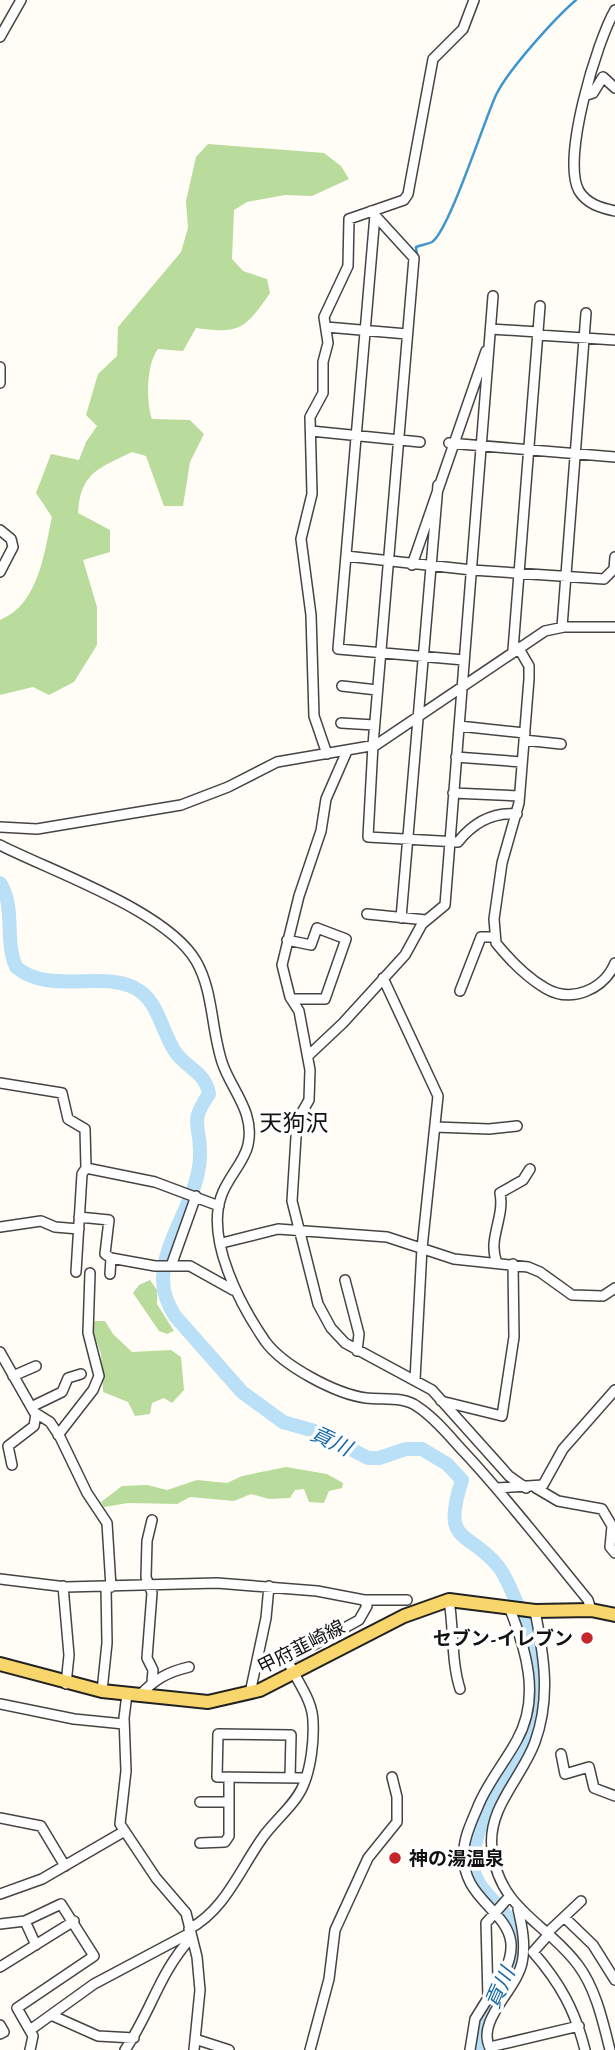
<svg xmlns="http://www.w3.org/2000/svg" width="615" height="2050" font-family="'Crimson Pro','Noto Sans JP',serif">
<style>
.forest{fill:#b9dc9c}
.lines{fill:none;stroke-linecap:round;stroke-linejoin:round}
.stream{stroke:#3f96cf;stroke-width:2.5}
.river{stroke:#b9e0f7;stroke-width:14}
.minor-casing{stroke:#444;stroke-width:12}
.major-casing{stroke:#222;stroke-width:16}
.minor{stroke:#fff;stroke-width:9}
.major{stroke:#f9d66b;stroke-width:12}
.poi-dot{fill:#c4262e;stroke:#fff;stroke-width:2.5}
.labels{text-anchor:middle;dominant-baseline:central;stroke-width:7;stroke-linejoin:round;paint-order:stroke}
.poi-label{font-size:19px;font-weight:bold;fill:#111;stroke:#fff;text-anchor:end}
.street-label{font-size:19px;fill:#111;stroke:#fff}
.water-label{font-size:21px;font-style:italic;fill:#1768a6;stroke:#fff}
.quarter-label{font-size:23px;fill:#111;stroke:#fff}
</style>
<rect width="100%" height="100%" fill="#fffdf5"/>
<path class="forest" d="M208,144L324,153L341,166L349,179L312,196L285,195L247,202L234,210L232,259L243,271L267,279L270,293C245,329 240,334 196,328L183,351L158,349C146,364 146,402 152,419L190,420L204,434L190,462L183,506H164L146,456L132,452C99,468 80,473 78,513L110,530V552L83,560L97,607V645L74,682L49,695L33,687L0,695V620C39,604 44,553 52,517L36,493L51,454L79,460L86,442L97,426L86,415L98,374L117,356L118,327L181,252L188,228L186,201L196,157Z
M150,1280L157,1290V1304L174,1331L167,1334L159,1331L133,1293L139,1285Z
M95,1321H105L113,1334L132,1352L171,1350L181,1357L184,1390L172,1403L164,1398L152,1403L150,1414L135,1416L128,1402L103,1392L101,1354L92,1329Z
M286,1467L327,1474L343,1483L342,1488L329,1491L324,1503L309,1502L304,1489L295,1490L290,1498L269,1499L251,1494L234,1501L190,1497L177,1504L128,1503L104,1507L101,1502L122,1486L147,1485L167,1490L197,1480L227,1483L242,1476Z"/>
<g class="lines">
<path class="stream" d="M417,255L416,247C421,245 428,244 432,242C449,231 484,121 496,95C508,70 555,18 576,0"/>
<path class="river" d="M0,883C16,908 4,940 16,967C51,997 109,967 141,992C159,1005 163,1035 176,1053C188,1069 206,1073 209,1094C188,1125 201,1123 200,1155C200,1197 163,1238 163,1280C163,1293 168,1305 175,1316L242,1392L283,1422L318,1432L368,1458H379L406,1449H422L447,1464L462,1480C441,1545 467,1529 498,1566C510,1581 536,1649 538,1669C546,1746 485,1783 474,1851C466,1898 513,1899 515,1942C517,1989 473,2014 480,2050"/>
<g class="minor-casing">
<path id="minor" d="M615,10C597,41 561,159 579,191C587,204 601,208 615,211
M0,37L21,0
M587,95L593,93L603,77L615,88
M371,211L414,258L373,745L368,837L458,842C473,823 492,812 517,814
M375,215L338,649L464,660
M326,327L407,334
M491,329L538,332
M538,335L615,340
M0,367V383
M311,431L420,442
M449,443L615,457
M0,530L11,539L13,547L0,572
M346,556L472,570L604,579L614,569L615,557
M412,565L486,351
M562,627L586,313
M518,647L529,666V679L519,803L502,863L494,919L496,943C509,959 528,978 545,988C572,1004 604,989 615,963
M513,650L540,306
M342,686L377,690
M341,723L374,725
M459,726L525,733
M524,740L561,744
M347,751L326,799L321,831L299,896L282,965L290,997L299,1011L310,1070L309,1100L297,1121L292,1201L318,1304L331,1328L345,1343L432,1390L509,1476L526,1488
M327,754L314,716L311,615L301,539L312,494L310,417L323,393V362L328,343L324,317L348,266L349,219L404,200L408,194L433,59L463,29L474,0
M456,757L522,762
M453,793L519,796
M0,827L37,829L181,805L228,787L277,762L376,745L545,631L564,627H615
M0,845C53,872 167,911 196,961C214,992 211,1032 223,1065C233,1092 255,1113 248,1145C244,1163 227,1178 221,1197C206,1241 241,1306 265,1341C283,1366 336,1394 366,1398C383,1400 404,1396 418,1407C435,1418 450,1437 464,1452C508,1499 547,1550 588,1600L591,1610
M367,914L426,920
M401,918L438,485
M287,940L311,945L317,928L346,939L325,999H291
M383,978L438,1096L422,1248L415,1380
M460,991L481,937H494
M309,1055L343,1023L405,955L422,924L445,905L493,296
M0,1083L62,1093L68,1119L85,1129L86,1168L82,1174L76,1272
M435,1127L489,1129L517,1126
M86,1168L155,1182L219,1206
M79,1217L109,1220L105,1254L111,1258L110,1274
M0,1227L41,1221L55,1227L79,1229
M222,1243L278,1229L387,1237L454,1259L528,1267L540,1272L572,1295L603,1296L615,1288
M111,1258L155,1266H190L233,1290
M497,1263C487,1239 505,1218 500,1193L523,1180L530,1169
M171,1266L196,1196
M345,1280L359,1334L357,1351
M0,1352L34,1412L50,1422L60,1437L87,1493L107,1523L111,1587
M13,1376L36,1366
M441,1401L502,1416L514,1337L513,1264
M31,1407L62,1392L68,1378L81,1374
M58,1435L93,1390L99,1376L88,1333L90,1273
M12,1465L8,1446L34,1426L36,1414
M497,1488L543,1485L563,1449L615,1390
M536,1488L558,1501L602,1509L612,1526L610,1547L615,1553
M152,1520L147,1541L146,1577L152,1593L147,1658L153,1670L152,1682
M0,1579L66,1587L217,1583L317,1591L364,1600L367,1606L359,1620L290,1658L289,1663C297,1682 313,1700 313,1722C314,1741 311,1768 303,1786C295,1805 275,1820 263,1837C240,1869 225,1910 189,1929
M63,1586L69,1655L66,1684
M364,1600H407
M449,1600C454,1630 451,1660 460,1689
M535,1611C544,1656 551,1698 535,1742C522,1778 487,1808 492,1849C499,1910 546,1922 578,1965C596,1989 603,2022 610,2050
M102,1691L107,1643L106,1587
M250,1693L266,1618L269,1586
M127,1694L124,1718L126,1771L120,1824L156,1878L186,1913L197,1957L200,1990L194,2050
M139,1696C154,1680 167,1672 189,1667
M0,1704L74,1719L124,1724
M561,1754L565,1774L589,1767L594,1788L615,1796
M290,1778L291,1735L218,1734L217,1777L305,1778
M200,1802H229
M0,1818L41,1826L65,1866
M200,1843L225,1842L229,1836V1777
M0,1894L42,1879L123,1832
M564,1917L593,1945L615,1980
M25,1921L36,1945
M0,1924L25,1921L61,1904L94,1956L17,2008L33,2036L30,2050
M547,1933L581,1901
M549,1934L533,1952C560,1983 575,2010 585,2050
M0,1967L74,1921
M488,1998C554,1911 457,1918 464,1849C465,1834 473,1819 479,1804C489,1781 505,1762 517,1740C541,1697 526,1649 509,1607
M51,2015L98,2036L134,2038
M0,2025L4,2032L0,2034
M30,2030L94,1984L190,1933
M195,2039L229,2050
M490,2047L579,2026
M125,2050C151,2012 159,1973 191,1938
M310,2050L329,1979L335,1930L368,1858L397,1822V1797L392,1777
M470,2050L475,2019L488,1998L486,1923L509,1897
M491,2050C474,2022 516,1991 522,1963C526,1945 522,1926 518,1909"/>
</g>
<g class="major-casing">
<path id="major" d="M0,1664L102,1691L208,1702L260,1690L404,1616L449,1600L535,1611L591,1610L615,1615"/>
</g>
<use href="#minor" class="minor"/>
<use href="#major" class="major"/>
</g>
<g class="poi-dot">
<circle cx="587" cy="1638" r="7"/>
<circle cx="395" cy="1858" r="7"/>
</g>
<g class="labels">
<g class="poi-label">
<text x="573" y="1638">セブン-イレブン</text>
<text x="409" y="1858" text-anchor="start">神の湯温泉</text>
</g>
<g class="street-label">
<text transform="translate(301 1647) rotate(-27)">甲府韮崎線</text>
</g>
<g class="water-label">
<text transform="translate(331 1441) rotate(25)">貢川</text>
<text transform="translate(500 1988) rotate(-66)">貢川</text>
</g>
<g class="quarter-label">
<text x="294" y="1123">天狗沢</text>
</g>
</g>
</svg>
